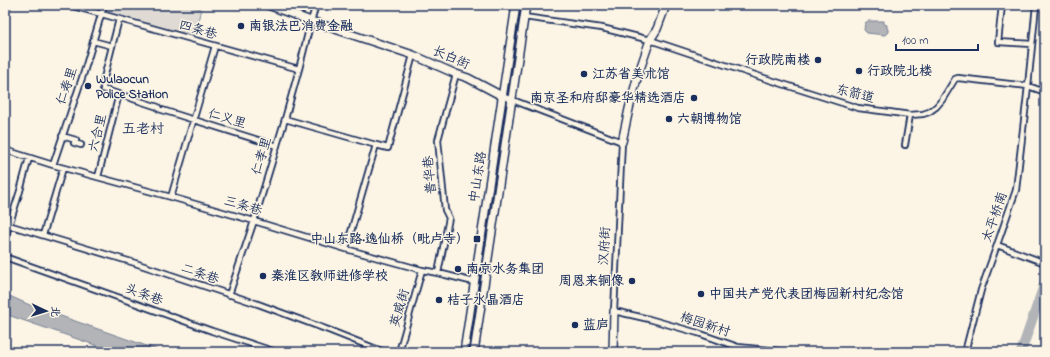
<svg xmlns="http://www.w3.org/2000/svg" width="1050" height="357" font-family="'Indie Flower','LXGW WenKai TC',sans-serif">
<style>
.green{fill:#dfdbd4;stroke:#7d8599}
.water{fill:#b2b4b8;stroke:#767f94}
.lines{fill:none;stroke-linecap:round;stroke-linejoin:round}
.river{stroke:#b2b4b8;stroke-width:10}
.street-casing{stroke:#1b2f5e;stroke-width:8}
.secondary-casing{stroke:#1b2f5e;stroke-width:10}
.primary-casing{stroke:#1b2f5e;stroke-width:10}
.street{stroke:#fcf5e5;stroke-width:4.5}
.secondary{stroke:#fcf5e5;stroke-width:7}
.primary{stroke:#fcf5e5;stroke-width:7}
.poi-dot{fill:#1b2f5e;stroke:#fcf5e5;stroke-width:1.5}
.labels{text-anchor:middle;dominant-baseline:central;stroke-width:3;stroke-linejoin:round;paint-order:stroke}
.poi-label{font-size:13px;font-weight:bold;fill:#1b2f5e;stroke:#fcf5e5;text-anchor:start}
.street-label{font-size:13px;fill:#1b2f5e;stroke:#fcf5e5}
.neighbourhood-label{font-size:14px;fill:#1b2f5e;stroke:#fcf5e5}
</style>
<rect width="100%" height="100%" fill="#fcf5e5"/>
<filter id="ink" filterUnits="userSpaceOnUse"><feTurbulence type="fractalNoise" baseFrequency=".025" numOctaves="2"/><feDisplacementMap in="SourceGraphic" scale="8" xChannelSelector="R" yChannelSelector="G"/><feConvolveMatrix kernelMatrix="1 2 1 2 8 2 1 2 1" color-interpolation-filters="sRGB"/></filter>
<g filter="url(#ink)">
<path class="green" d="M107,5H188L201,9L194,37L105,12Z"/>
<path class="water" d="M868,21H884V24L887,25V28L888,29V32L885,35L867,33L864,30L865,23Z
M5,294L32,306L164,352H115L5,314Z"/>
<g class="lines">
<path class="river" d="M1021,352L1045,282"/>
<g class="street-casing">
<path id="street" d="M69,5L299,69
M1002,5L998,42L1032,44
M5,13L8,5
M524,17L602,28L650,40L764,78L858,108L889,112L910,115L923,114L929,112L936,107L942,100L955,79L958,78L1028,86L1045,92
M119,19L104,78L103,89L158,107L159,109L175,114L277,146
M93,41L112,46
M502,96L622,142L614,311L649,319L698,333L738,347L789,352
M285,119L376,145L346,249
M62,136L76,140L74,143L81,145
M376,145L388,148L413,55
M905,145L910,115
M5,150L53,165L171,197L254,221L346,249L422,270L438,273L474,282
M53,165L84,72L104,5
M98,177L119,94
M171,197L215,46
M5,224L135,263L258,304L331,331L384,352
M43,235L63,168
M5,238L20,191L29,158
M997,245L1045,263
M5,257L123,299L212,331L276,352
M438,273L449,218L445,210L438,140L456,74
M229,295L254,221L285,119L299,69L311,21L316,5
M399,352L422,270
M965,352L981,290L997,245L1016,190L1028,86L1036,5"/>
</g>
<g class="secondary-casing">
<path id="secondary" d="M268,5L311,21L413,55L456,74L468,78L502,96
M622,142L629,109L638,75L650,40L657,29L666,5
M613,352L614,311"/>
</g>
<g class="primary-casing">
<path id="primary" d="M5,350L12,352
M464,352L516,5
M474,352L526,5"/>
</g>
<use href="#street" class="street"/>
<use href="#secondary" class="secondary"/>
<use href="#primary" class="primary"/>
</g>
</g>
<g class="poi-dot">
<circle cx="241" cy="26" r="4"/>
<circle cx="818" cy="60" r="4"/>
<circle cx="859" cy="71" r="4"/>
<circle cx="584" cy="74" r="4"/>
<circle cx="88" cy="86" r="4"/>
<circle cx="694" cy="98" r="4"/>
<circle cx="669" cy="119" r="4"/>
<rect x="473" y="235" width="8" height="8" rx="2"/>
<circle cx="458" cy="269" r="4"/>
<circle cx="263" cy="276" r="4"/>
<circle cx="632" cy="281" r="4"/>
<circle cx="701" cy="294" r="4"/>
<circle cx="439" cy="300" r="4"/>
<circle cx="575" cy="325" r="4"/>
</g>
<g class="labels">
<g class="poi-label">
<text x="249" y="26">南银法巴消费金融</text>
<text x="810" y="60" text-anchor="end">行政院南楼</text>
<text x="867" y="71">行政院北楼</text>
<text x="592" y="74">江苏省美术馆</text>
<text x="96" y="79">Wulaocun<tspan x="96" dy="15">Police Station</tspan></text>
<text x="686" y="98" text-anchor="end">南京圣和府邸豪华精选酒店</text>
<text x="677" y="119">六朝博物馆</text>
<text x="469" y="239" text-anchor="end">中山东路·逸仙桥（毗卢寺）</text>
<text x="466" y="269">南京水务集团</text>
<text x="271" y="276">秦淮区教师进修学校</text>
<text x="624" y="281" text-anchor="end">周恩来铜像</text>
<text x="709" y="294">中国共产党代表团梅园新村纪念馆</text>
<text x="447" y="300">桔子水晶酒店</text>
<text x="583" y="325">蓝庐</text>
</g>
<g class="street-label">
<text transform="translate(198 30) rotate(16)">四条巷</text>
<text transform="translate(451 58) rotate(23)">长白街</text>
<text transform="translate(67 86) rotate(-71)">仁寿里</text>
<text transform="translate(855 94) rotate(14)">东箭道</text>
<text transform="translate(227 119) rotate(17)">仁义里</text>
<text transform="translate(98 133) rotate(-76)">六合里</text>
<text transform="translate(262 156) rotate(-73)">仁孝里</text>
<text transform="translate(430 175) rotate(-95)">普华巷</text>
<text transform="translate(478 177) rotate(-81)">中山东路</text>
<text transform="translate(243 206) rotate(16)">三条巷</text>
<text transform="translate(995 217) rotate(-71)">太平桥南</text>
<text transform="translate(605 246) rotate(-87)">汉府街</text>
<text transform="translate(200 274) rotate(19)">二条巷</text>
<text transform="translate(144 295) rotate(20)">头条巷</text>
<text transform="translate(400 308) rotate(-74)">英威街</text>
<text transform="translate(705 325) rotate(18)">梅园新村</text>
</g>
<g class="neighbourhood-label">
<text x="143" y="129">五老村</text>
</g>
</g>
<rect width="1050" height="357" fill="none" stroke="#fcf5e5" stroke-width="20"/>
<rect x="10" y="10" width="1030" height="337" fill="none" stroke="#1b2f5e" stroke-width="1.5" filter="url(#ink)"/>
<g transform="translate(46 311) rotate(94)" stroke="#fcf5e5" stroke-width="3" paint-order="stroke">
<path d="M0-3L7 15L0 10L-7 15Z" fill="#1b2f5e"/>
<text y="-6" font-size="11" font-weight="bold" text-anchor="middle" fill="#1b2f5e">北</text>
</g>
<path d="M896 44v6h82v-6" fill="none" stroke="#1b2f5e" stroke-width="2"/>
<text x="902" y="44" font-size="12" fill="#1b2f5e" stroke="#fcf5e5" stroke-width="3" paint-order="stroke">100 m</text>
</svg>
